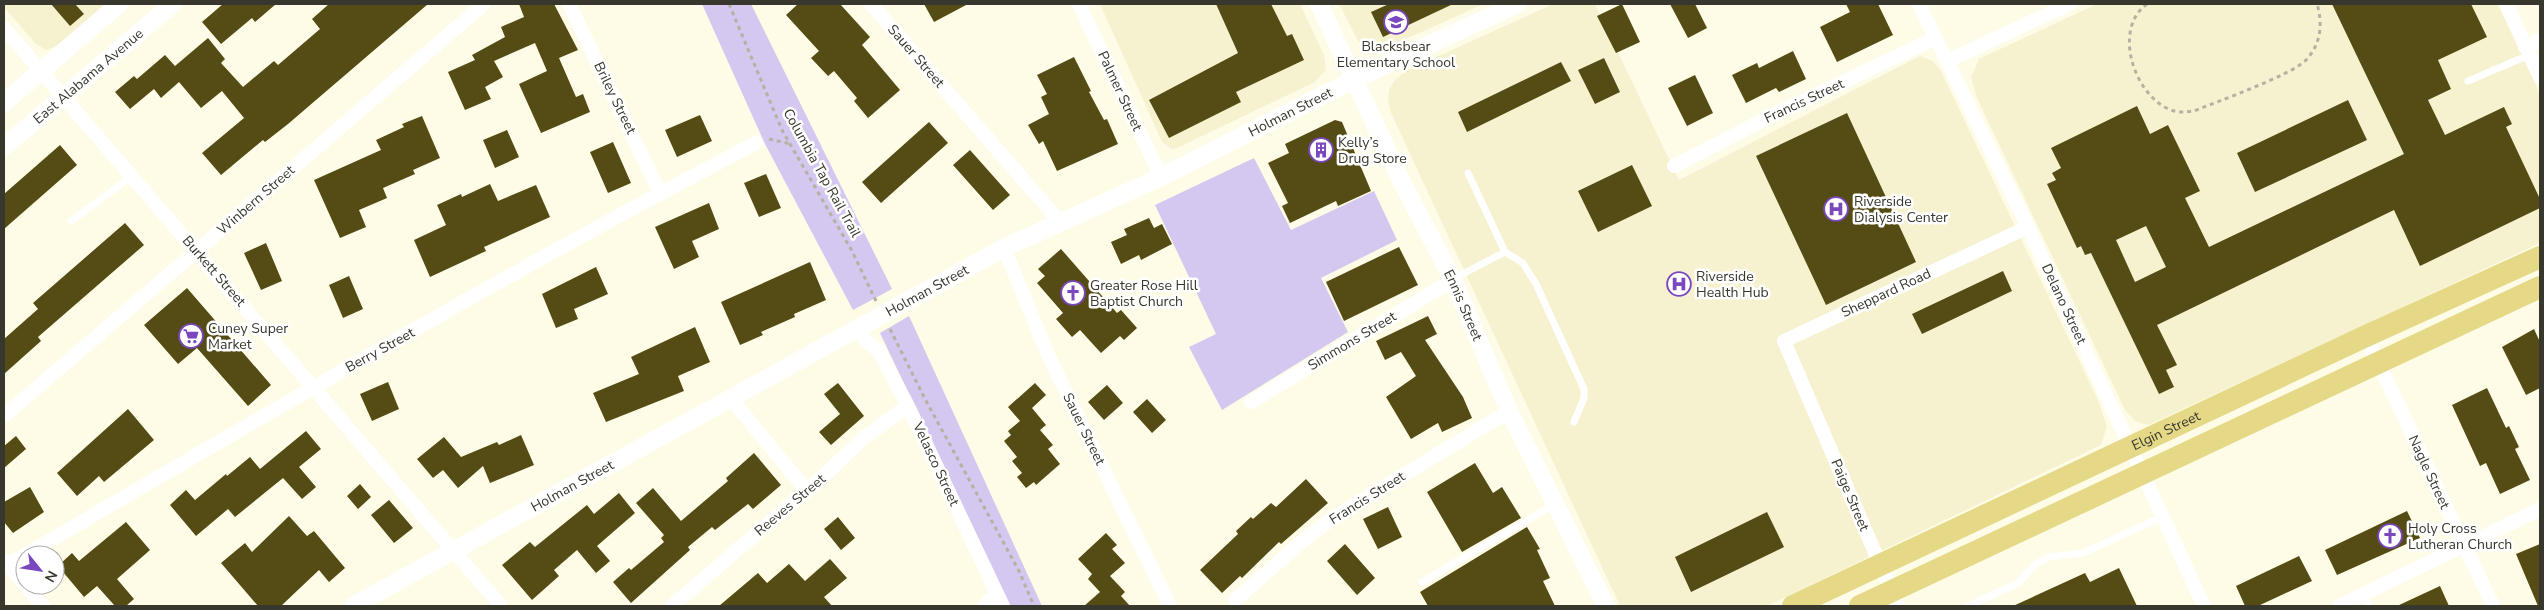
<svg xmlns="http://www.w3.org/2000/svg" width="2544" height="610" font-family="'Nunito Sans',sans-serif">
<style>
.built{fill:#f6f2d0}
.green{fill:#d4c7f0}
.building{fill:#544c14;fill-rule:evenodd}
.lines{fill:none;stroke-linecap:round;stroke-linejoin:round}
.path{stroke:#b4b2a1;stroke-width:3;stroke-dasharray:4 4;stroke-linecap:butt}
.service{stroke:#fff;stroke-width:7}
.minor{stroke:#fff;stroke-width:14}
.tertiary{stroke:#fff;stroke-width:18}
.primary{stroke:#e5d988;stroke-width:22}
.labels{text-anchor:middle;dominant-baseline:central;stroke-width:5;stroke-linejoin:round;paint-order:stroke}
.poi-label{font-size:14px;fill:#38372d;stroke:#fff;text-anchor:start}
.street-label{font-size:14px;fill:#38372d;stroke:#fff}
</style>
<rect width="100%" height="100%" fill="#fefce7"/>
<path class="built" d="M4,4H109L60,45L46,50L35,43L4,7Z
M1100,4H1300L1324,55L1326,70L1315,82L1173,150L1162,142Z
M1339,4H1484L1377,52L1368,50L1358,41Z
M1553,4H1595L1679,180L1920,56L1933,61L1941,71L2098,400L2107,427L2101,445L1767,606H1620L1391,113L1388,101L1389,90L1394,81L1406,71Z
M2097,4H2498L2540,94V243L2153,423L2147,425L2135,421L2125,410L1976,96L1971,77L1979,59Z"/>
<path class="green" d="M702,4H751L892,289L853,310L765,144Z
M1254,158L1291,230L1374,191L1397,240L1321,278L1348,332L1222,410L1189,347L1216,334L1155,205Z
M909,316L1042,606H1010L880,333Z"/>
<path class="building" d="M51,4H75L84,14L70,26Z
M223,4H276L255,22L252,18L221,44L202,22Z
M329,4H428L288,124L265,142L263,140L221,175L202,153L244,118L222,91L201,108L179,82L161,98L154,89L130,109L115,92L134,76L137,79L165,55L175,66L208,38L225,59L221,63L243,87L274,61L278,65L320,29L312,19Z
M519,4H554L578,50L559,58L576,97L583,94L590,112L541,133L519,84L547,71L535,43L494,61L503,77L485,87L491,99L465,110L448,72L475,60L472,55L505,37L501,27L524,17Z
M798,4H840L870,37L862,45L900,90L868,118L854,101L857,98L834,71L828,76L811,58L819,51L786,15Z
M924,4H968L934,22Z
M1216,4H1271L1287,36L1292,34L1304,60L1236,92L1241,102L1169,138L1149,100L1238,53Z
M1389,4H1453L1383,37L1371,12Z
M1622,4L1640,42L1616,53L1597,16Z
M1670,4H1695L1707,28L1688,38Z
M1846,4H1878L1893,35L1837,62L1820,27L1850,12Z
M2332,4H2471L2487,37L2438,60L2451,89L2428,100L2445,135L2504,107L2512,124L2506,127L2540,199V208L2420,266L2394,210L2157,325L2177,365L2166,370L2174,387L2159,394L2091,253L2085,255L2081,246L2077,248L2047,184L2056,180L2052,173L2061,168L2051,148L2137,106L2150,134L2168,125L2200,191L2185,198L2209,247L2404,154ZM2146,226L2166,267L2135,282L2116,240Z
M1793,51L1806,79L1779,92L1776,88L1746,103L1732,75L1757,63L1759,68Z
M1074,57L1091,91L1089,92L1104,120L1107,119L1118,144L1057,171L1043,141L1039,144L1028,125L1049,114L1041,97L1047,94L1037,75Z
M1604,58L1620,92L1595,104L1578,70Z
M1561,62L1571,81L1467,132L1458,112Z
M1695,75L1713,113L1687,126L1668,88Z
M2348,100L2367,140L2255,192L2237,153Z
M1847,113L1916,262L1826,305L1756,156Z
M700,115L712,141L677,157L665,130Z
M422,116L440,158L413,170L415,174L383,188L387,198L359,210L366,227L340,238L314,180L381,150L376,140L404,127L402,124Z
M1335,120L1342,122L1371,191L1338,206L1336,201L1290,223L1282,206L1288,203L1268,163L1289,153L1285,144Z
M929,122L948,143L881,203L862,182Z
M507,130L519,157L495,168L483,140Z
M613,142L631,183L608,193L590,152Z
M60,145L77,165L4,229V194Z
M970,150L1010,195L993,210L953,165Z
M1632,165L1652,206L1598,232L1578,191Z
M766,174L781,208L759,217L744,183Z
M490,184L498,201L536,185L550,217L484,247L486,251L430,277L414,240L446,225L437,205L461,194L462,197Z
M709,203L719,229L692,241L699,257L674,269L655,227Z
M1149,218L1154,228L1162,224L1172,244L1141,260L1139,255L1121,264L1111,242L1127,235L1124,229Z
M125,223L144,245L38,337L41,341L4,374V339L38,309L33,303Z
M266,243L282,281L261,290L244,253Z
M1399,247L1418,285L1344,321L1326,282Z
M1061,249L1117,313L1121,310L1137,328L1124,340L1120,336L1101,353L1080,330L1072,337L1056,319L1063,313L1037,283L1045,276L1038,269Z
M810,262L826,300L794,314L795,317L761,332L763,335L740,345L721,302Z
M596,267L608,294L574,309L578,319L556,328L542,294Z
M2003,271L2012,291L1922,334L1912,314Z
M349,276L363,309L343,318L329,285Z
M187,288L271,385L248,406L197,348L178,364L144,325Z
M1428,316L1437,334L1425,340L1463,397L1472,418L1442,432L1438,423L1411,439L1386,397L1416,376L1401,352L1385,360L1376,341Z
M695,327L710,362L678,376L684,391L606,422L593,393L639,374L631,357Z
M2534,329L2540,342V388L2526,395L2502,347Z
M388,382L399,409L372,421L360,394Z
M838,383L864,416L831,445L819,432L840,414L824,394Z
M1035,383L1046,395L1032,408L1046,425L1040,430L1053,445L1048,449L1060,464L1036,485L1034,482L1026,488L1017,477L1022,473L1012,461L1017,457L1004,441L1011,435L1008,431L1020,421L1008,407Z
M1107,385L1123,403L1104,420L1088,402Z
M2487,388L2506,428L2509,426L2519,447L2515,449L2530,480L2500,494L2486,463L2480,466L2452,405Z
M1147,399L1166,420L1152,433L1133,412Z
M128,409L154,440L104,482L99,476L77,496L57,473Z
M306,431L321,449L299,467L316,487L302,499L283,478L235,517L228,509L196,536L170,505L186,490L195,500L226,474L227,476L250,457L260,469Z
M521,435L534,465L490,483L483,466L458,488L443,470L433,478L417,459L444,437L461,457L497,442L499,445Z
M16,436L26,449L4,468V446Z
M754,453L781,485L753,509L748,504L715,530L712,527L688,547L690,550L631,603L613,582L629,568L631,570L664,542L661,538L664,535L636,503L653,488L681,521L728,481L726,478Z
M1475,463L1493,493L1502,487L1521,518L1462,552L1427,492Z
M1306,479L1328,503L1281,544L1279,542L1242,578L1240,576L1222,593L1200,570L1238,534L1236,531L1251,517L1253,519L1271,503L1276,507Z
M360,484L371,497L358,509L347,496Z
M30,487L44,512L13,533L4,522V502Z
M619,493L635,513L597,546L610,561L596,573L577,550L554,570L559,576L532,600L502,565L530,542L535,547L587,505L594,514Z
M389,500L413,528L394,543L371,515Z
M1388,507L1402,537L1378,549L1363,519Z
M2407,511L2420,538L2337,575L2325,550Z
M1767,512L1784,547L1691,592L1675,557Z
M289,516L307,536L314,531L345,568L329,582L319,570L281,606H258L221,563L245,543L252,552Z
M838,517L855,538L841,550L824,529Z
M126,522L150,550L117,579L134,599L126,606H115L97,586L84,597L58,566L72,553L79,561Z
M1527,527L1540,549L1537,550L1550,578L1543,581L1555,606H1428L1420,592Z
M1106,533L1117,545L1112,549L1125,563L1110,576L1125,592L1121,596L1130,606H1084L1100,592L1088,579L1092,574L1078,559Z
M1345,544L1375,578L1357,595L1327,561Z
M2540,544V606H2538L2516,554Z
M2299,556L2312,581L2258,606H2245L2236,586Z
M830,559L847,578L824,597L832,606H719L758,573L767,583L789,564L805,581Z
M2119,568L2137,606H2013L2085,573L2090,582Z
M2440,586L2449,606H2397Z"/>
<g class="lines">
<path class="path" d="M729,4L782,130L852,251L876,301
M2147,4C2112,29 2134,96 2171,110C2178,113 2186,112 2194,111C2216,102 2291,75 2305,61C2321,45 2323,24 2317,4
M769,139L791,144
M890,329L925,399L1019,571L1034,606"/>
<path class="service" d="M2468,81L2529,55
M71,221L131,177
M1505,252L1523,263L1536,284L1584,389V398L1574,422
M1453,279L1505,252L1468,173
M1422,582L1555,504
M2363,595L2369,606
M1968,606L2018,583L2036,564L2049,557L2083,553L2162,517"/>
<path class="minor" d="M569,4L660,193
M871,4L1060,222
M1079,4L1161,177
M1919,4L2028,227L2204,606
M2506,4L2540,77
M4,28L501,606
M2525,47L2540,40
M1947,61L2070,4
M1674,166L1773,115L1936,38
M1004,248L1049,357L1170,606
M858,329L865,340L879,351L908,406L1003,606
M2366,336L2493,606
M731,399L807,491
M1251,402L1453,280
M4,416L484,4
M4,560L25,585
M8,565C255,421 502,275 756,143
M25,585L43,606
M1235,600L1305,539L1333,518L1509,411
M672,606L828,472L862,439L908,406
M984,606L997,594
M1898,606L1784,341L2028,227
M2339,606L2540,509"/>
<g class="tertiary">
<path id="s1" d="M1319,4L1401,180L1453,280L1509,411L1606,606"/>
<path d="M4,103L119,4"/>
<path id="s2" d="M4,147L173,4"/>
<path id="s3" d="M353,606L1004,248L1161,177L1355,79L1517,4"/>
</g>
<g class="primary">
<path id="s4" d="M1793,606L2366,336L2540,257"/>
<path d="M1860,606L2540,287"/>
</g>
</g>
<defs>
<g id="school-ring" transform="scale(1.25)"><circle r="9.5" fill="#fff" stroke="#7a47be" stroke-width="1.5"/><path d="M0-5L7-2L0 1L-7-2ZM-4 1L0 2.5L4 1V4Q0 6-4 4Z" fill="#7a47be"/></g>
<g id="building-ring" transform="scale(1.25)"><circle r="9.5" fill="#fff" stroke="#7a47be" stroke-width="1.5"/><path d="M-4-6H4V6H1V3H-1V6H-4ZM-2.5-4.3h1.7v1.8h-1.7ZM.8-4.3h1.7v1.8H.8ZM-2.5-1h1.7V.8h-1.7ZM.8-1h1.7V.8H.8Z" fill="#7a47be"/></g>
<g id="hospital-ring" transform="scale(1.25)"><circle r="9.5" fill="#fff" stroke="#7a47be" stroke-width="1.5"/><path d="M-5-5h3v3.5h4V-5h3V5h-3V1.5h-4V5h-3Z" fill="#7a47be"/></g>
<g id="church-ring" transform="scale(1.25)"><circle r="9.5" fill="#fff" stroke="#7a47be" stroke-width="1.5"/><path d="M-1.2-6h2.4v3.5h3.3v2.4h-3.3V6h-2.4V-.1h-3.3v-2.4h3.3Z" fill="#7a47be"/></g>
<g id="supermarket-ring" transform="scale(1.25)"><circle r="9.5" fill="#fff" stroke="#7a47be" stroke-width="1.5"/><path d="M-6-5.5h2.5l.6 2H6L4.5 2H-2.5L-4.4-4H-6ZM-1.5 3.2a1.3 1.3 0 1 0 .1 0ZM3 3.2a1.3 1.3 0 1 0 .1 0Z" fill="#7a47be"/></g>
</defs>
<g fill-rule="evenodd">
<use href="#school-ring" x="1396" y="22"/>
<use href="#building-ring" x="1321" y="150"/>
<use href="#hospital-ring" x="1836" y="209"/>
<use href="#hospital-ring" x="1679" y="284"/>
<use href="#church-ring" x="1073" y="293"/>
<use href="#supermarket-ring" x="191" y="336"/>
<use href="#church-ring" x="2390" y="536"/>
</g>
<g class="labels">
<g class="poi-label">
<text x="1396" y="46" text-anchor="middle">Blacksbear<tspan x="1396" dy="16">Elementary School</tspan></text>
<text x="1338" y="142">Kelly’s<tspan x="1338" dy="16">Drug Store</tspan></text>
<text x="1854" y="201">Riverside<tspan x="1854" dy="16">Dialysis Center</tspan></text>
<text x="1696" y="276">Riverside<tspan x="1696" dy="16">Health Hub</tspan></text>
<text x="1090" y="285">Greater Rose Hill<tspan x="1090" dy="16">Baptist Church</tspan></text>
<text x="208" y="328">Cuney Super<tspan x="208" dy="16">Market</tspan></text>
<text x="2408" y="528">Holy Cross<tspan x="2408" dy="16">Lutheran Church</tspan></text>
</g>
<g class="street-label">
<text transform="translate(916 56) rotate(49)">Sauer Street</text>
<text stroke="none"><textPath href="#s2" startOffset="110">East Alabama Avenue</textPath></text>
<text transform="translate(1120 91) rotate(65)">Palmer Street</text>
<text transform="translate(615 98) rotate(64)">Briley Street</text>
<text transform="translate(1804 101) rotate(-25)">Francis Street</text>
<text stroke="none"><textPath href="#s3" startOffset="1060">Holman Street</textPath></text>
<text transform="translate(822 173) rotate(61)">Columbia Tap Rail Trail</text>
<text transform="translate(256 200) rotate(-41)">Winbern Street</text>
<text transform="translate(214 271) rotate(49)">Burkett Street</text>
<text stroke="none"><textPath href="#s3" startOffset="655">Holman Street</textPath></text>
<text transform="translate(1886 293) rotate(-25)">Sheppard Road</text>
<text transform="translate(2064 304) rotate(65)">Delano Street</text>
<text stroke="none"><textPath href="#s1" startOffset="334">Ennis Street</textPath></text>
<text transform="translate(1352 341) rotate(-31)">Simmons Street</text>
<text transform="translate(380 350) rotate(-29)">Berry Street</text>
<text transform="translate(1084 429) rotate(64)">Sauer Street</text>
<text stroke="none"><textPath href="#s4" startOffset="412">Elgin Street</textPath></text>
<text transform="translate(936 464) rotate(65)">Velasco Street</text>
<text transform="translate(2429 472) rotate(65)">Nagle Street</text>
<text stroke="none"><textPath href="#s3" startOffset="250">Holman Street</textPath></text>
<text transform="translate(1850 495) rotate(67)">Paige Street</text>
<text transform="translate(1367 498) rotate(-32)">Francis Street</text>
<text transform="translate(790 505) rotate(-40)">Reeves Street</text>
</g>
</g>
<rect width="2544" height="610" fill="none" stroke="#38372d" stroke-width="10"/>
<g transform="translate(40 570) rotate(120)"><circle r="24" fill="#ffffff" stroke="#afafab"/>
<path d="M0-4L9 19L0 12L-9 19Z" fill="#7a47be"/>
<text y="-8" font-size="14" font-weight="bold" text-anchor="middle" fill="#38372d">N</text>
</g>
</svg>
